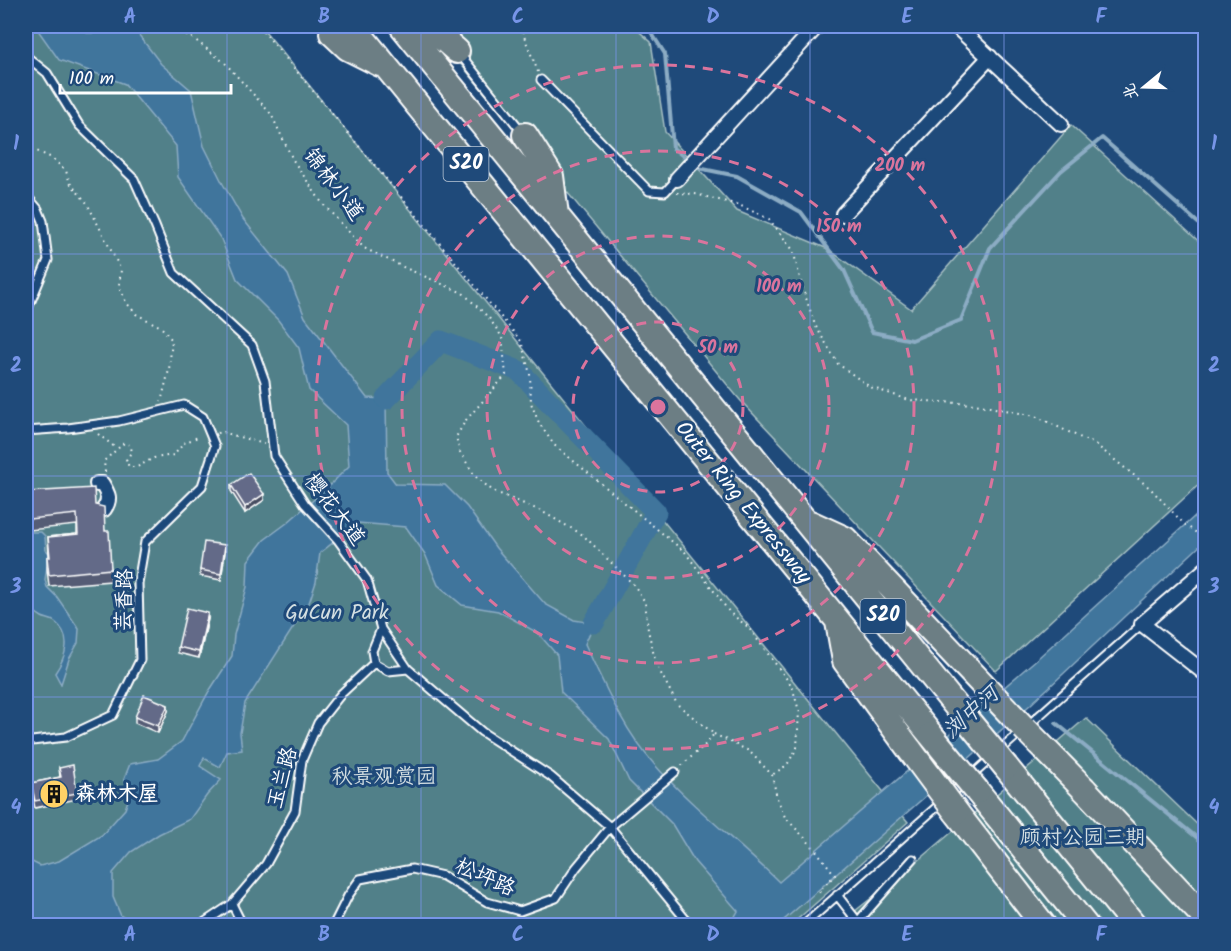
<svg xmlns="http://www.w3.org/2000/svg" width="1231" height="951" font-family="Kalam,'LXGW WenKai TC',sans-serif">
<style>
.green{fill:#518089;stroke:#a8c0c4;stroke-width:1.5}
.water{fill:#3f759c;stroke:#8cacc4;stroke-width:1.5}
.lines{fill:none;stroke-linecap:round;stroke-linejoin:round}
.stream{stroke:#8cacc4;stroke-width:4}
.river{stroke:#3f759c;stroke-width:21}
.service-casing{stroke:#fff;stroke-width:11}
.minor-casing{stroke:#fff;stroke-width:18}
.motorway-casing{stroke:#fff;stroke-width:28}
.path{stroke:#fff;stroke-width:2;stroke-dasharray:1.5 4.5;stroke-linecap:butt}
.service{stroke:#1f4a7a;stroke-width:7}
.minor{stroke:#1f4a7a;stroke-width:14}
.motorway{stroke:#6c7e84;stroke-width:24}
.motorway-bridge-casing{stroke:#fff;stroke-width:28;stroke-linecap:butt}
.motorway-bridge{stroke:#6c7e84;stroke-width:24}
.wall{fill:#555c75;stroke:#fff;stroke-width:1.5}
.shaded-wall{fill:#454b5f;stroke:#fff;stroke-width:1.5}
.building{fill:#636b88;stroke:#fff;stroke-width:1.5}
.grid{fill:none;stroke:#7795e8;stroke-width:1.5;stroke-opacity:0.55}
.ring{fill:none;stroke:#da749d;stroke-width:3;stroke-dasharray:10 8}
.labels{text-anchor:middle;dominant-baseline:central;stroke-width:6;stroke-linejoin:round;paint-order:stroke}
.shield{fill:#1f4a7a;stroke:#bcc9d7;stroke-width:1.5}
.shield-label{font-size:20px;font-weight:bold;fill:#fff}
.street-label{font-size:21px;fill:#fff;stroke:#1f4a7a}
.park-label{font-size:21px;fill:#d4dfe2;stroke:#1f4a7a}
.poi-label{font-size:21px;font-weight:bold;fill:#fff;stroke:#1f4a7a;text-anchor:start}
.water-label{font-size:22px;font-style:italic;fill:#d9e3eb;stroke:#1f4a7a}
.centre{fill:#da749d;stroke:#1f4a7a;stroke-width:3}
.ring-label{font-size:18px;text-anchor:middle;font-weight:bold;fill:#da749d;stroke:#1f4a7a;stroke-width:6;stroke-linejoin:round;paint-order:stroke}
.neatline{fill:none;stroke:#7795e8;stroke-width:2}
.grid-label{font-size:20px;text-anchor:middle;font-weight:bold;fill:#7795e8}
</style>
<rect width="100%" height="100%" fill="#1f4a7a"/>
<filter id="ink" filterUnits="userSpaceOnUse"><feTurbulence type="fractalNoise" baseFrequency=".0167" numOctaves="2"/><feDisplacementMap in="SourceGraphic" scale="12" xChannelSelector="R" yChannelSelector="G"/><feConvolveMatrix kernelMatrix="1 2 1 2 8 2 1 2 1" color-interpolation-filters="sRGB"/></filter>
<g filter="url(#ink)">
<path class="green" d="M26,26H261L908,822L791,925H26Z
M429,26H633L651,42L665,132L737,211L828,249L911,309L1071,125L1205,247V479L996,671L740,400Z
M1086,718L1205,832V925L836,926L911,867Z"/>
<path class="water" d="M35,26H80L87,33H113L117,26H132L161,64L191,90L204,146L223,184L243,219L288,275L305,317L367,398L386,399L387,472L396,484L445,485L467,507L496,548L545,604L574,620L594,623L585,644C605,686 623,729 654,764C692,807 738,842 779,882L1038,658L1205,507V541L1030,705L777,926L730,925L738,911L695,862L672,824L629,781L609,739L561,692L557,655L538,633L498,611L462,605L438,585L425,554L406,527L358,523L320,553L316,582L309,603L245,703L240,733L242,750L227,752L220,767L204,758L200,766L221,780L207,795L190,819L159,834L131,852L113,873V897L121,916L140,925L61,926L52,922L42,925L26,921V859L40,866L59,861L102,835L125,809L132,789L124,779L130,764L158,759L182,741L208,693L232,656L234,635L247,587L248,561L264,540L287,523L327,488L349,466L346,425L309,390L299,348L278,320L237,279L221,239L178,177L176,146L125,84L59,60Z
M26,522L28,532H41L45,536L46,550L50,554L55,566L47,567L45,580L47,587L57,597L79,629L78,643L69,659L61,684L55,673C66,657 73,636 55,622C51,619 46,619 42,617C34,613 30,606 26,599Z"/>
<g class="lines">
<path class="stream" d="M647,26L665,54L673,148L689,161
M695,166L698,168L737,176L801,212L844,270L872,332L912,340L961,320L990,248L1061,171L1102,138L1206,230
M1056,723L1206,845"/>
<path class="river" d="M386,399L441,341L519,371L656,512L594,623"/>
<g class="service-casing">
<path id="service" d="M459,53L523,133
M26,56L47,73L79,125L134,179L155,226L174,273L252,345L265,381L274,456L305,504L338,540L367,580L381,629L372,651L374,663L388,671L408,669L482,732L550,776L610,827L691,926
M541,80L649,191L665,192L677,179
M26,195L38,209L43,221L48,260L26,313
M26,431L68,428L119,421L184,405L203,417L215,446L202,486L145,542L138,583L140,660L113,715L66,737L32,741L26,739
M381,629L408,669
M837,895L858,922
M232,904L243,926
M199,926L232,904L266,864L295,811L302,760L318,723L341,694L374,663
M333,926L348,896L360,879L412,869L443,876L487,902L520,911L556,898L576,868L610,827L675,772
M803,926L1142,624
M854,926L913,859"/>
</g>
<g class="minor-casing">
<path id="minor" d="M956,26L1061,124
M677,179L817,26
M843,214L990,57
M97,484H102C108,494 111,499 104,509
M1206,569L1142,624L1206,674"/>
</g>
<g class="motorway-casing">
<path id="motorway" d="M353,26L931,735
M402,26L960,711
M428,26L457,51
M332,33L348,48L380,64
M525,135L551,176L556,215
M810,523L845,539L1024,728
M838,622L845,661L910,750
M1006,767L1135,926
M1084,789L1206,919
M977,791L1086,926
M956,812L1044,926"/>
</g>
<path class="path" d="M164,26L194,39L225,63L271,114L293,160L322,203L364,248L403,267L463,293L489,318L502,337L506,375L466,420L456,437L460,452L475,476L493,491L541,511L583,535L634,585L645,602L648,630L656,664L677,704L714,734L706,744L681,766
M259,26L521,341L530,374L531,403L539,423L554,445L685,552L730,613L748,627L792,686L799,711L797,748L787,765L772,775
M520,26L538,72
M32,149L52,158L66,171L70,183L87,203L121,270L119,285L126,302L136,314L161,327L172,340L169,370L161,402
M677,193L695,194L739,205L769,219L793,250L802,286L815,325L838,364L870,387L909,400L975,404L1035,416L1096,445L1151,489L1183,523L1206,540
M26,221L31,218
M217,433L222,432L264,444
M98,434L116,448
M105,472L104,461L124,443L130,445L132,451L126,460L129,467H137L154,458L174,455L184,443L200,436
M714,734L749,751L772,775L777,798L785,817L815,849L835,875L819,891L822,896"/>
<use href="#service" class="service"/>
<use href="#minor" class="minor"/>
<use href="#motorway" class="motorway"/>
<g class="motorway-bridge-casing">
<path id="motorway-bridge" d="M960,711L1006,767
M1024,728L1084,789
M931,735L977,791
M910,750L956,812"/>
</g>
<use href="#motorway-bridge" class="motorway-bridge"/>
</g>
<path class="wall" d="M231,485L264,500L245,513L231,491Z
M27,492L95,505L105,531L111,569V581L49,586L47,569V557H49L48,537L77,534V525L29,530Z
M225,552L221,580L200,576V570Z
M208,619L199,658L178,653V647Z
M168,711L158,733L135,723V717Z
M59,768L77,793V799L35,808L31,789V783L60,777Z"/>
<path class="shaded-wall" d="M264,494V500L245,513V507Z
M225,545V552L221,580V574Z
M208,613V619L199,658V652Z
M168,705V711L158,733V726Z"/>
<path class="building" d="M249,473L264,494L245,507L231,485Z
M94,488L95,505L104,507L105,531H109L111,569L49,575L47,557H50L48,537L78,534L77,514L29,519L27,492Z
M204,542L225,545L221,574L200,570Z
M187,608L208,613L199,652L178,647Z
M144,695L168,705L158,726L135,717Z
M73,765L77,793L35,801L31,783L61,777L59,768Z"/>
</g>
<path class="grid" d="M227,26V926M421,26V926M616,26V926M810,26V926M1004,26V926M26,254H1206M26,476H1206M26,697H1206"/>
<g class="ring">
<circle cx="658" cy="407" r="85"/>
<circle cx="658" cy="407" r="171"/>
<circle cx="658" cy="407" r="256"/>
<circle cx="658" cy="407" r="342"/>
</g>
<defs>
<g id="building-disc" transform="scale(1.5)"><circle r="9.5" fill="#ffd166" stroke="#1f4a7a"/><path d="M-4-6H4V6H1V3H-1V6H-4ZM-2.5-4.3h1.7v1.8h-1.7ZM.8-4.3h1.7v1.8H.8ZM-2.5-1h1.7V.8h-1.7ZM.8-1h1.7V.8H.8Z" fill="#111"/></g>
</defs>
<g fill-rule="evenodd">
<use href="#building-disc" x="54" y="794"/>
</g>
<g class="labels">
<g class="shield">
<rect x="443.5" y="147" width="45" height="34" rx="4.5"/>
<rect x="860.5" y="599" width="45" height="34" rx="4.5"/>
</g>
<g class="shield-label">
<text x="466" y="164">S20</text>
<text x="883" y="616">S20</text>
</g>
<g class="street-label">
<text transform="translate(333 185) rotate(53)">锦林小道</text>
<text transform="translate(743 503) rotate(51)">Outer Ring Expressway</text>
<text transform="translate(334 510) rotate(52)">樱花大道</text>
<text transform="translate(125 600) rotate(-88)">芸香路</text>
<text transform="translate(283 778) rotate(-75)">玉兰路</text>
<text transform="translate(485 878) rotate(24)">松坪路</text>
</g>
<g class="park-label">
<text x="337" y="613">GuCun Park</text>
<text x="384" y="777">秋景观赏园</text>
<text x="1083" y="838">顾村公园三期</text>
</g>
<g class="poi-label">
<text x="75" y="794">森林木屋</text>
</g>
<g class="water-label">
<text transform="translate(972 713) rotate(-42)">浏中河</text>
</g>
</g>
<circle cx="658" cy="407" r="9" class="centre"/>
<g class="ring-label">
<text x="900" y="171">200 m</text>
<text x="839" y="232">150 m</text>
<text x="779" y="292">100 m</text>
<text x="718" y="353">50 m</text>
</g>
<rect width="1231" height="951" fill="none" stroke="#1f4a7a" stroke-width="66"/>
<g transform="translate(1144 87) rotate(251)" stroke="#1f4a7a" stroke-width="4.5" paint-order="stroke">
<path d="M0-4.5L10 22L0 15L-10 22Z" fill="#ffffff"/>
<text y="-9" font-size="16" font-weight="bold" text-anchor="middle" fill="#ffffff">北</text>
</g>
<path d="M60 84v9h171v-9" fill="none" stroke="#ffffff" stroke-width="3"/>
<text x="69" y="84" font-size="18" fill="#ffffff" stroke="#1f4a7a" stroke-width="4.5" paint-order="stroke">100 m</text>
<rect x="33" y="33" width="1165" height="885" class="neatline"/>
<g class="grid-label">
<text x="130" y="23">A</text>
<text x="324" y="23">B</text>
<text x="518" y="23">C</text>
<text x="713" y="23">D</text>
<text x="907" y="23">E</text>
<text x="1101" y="23">F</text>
<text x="16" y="150">1</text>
<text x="1214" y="150">1</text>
<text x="16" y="372">2</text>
<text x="1214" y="372">2</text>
<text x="16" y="593">3</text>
<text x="1214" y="593">3</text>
<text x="16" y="814">4</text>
<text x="1214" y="814">4</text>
<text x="130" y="941">A</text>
<text x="324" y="941">B</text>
<text x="518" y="941">C</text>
<text x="713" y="941">D</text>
<text x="907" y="941">E</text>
<text x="1101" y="941">F</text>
</g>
</svg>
